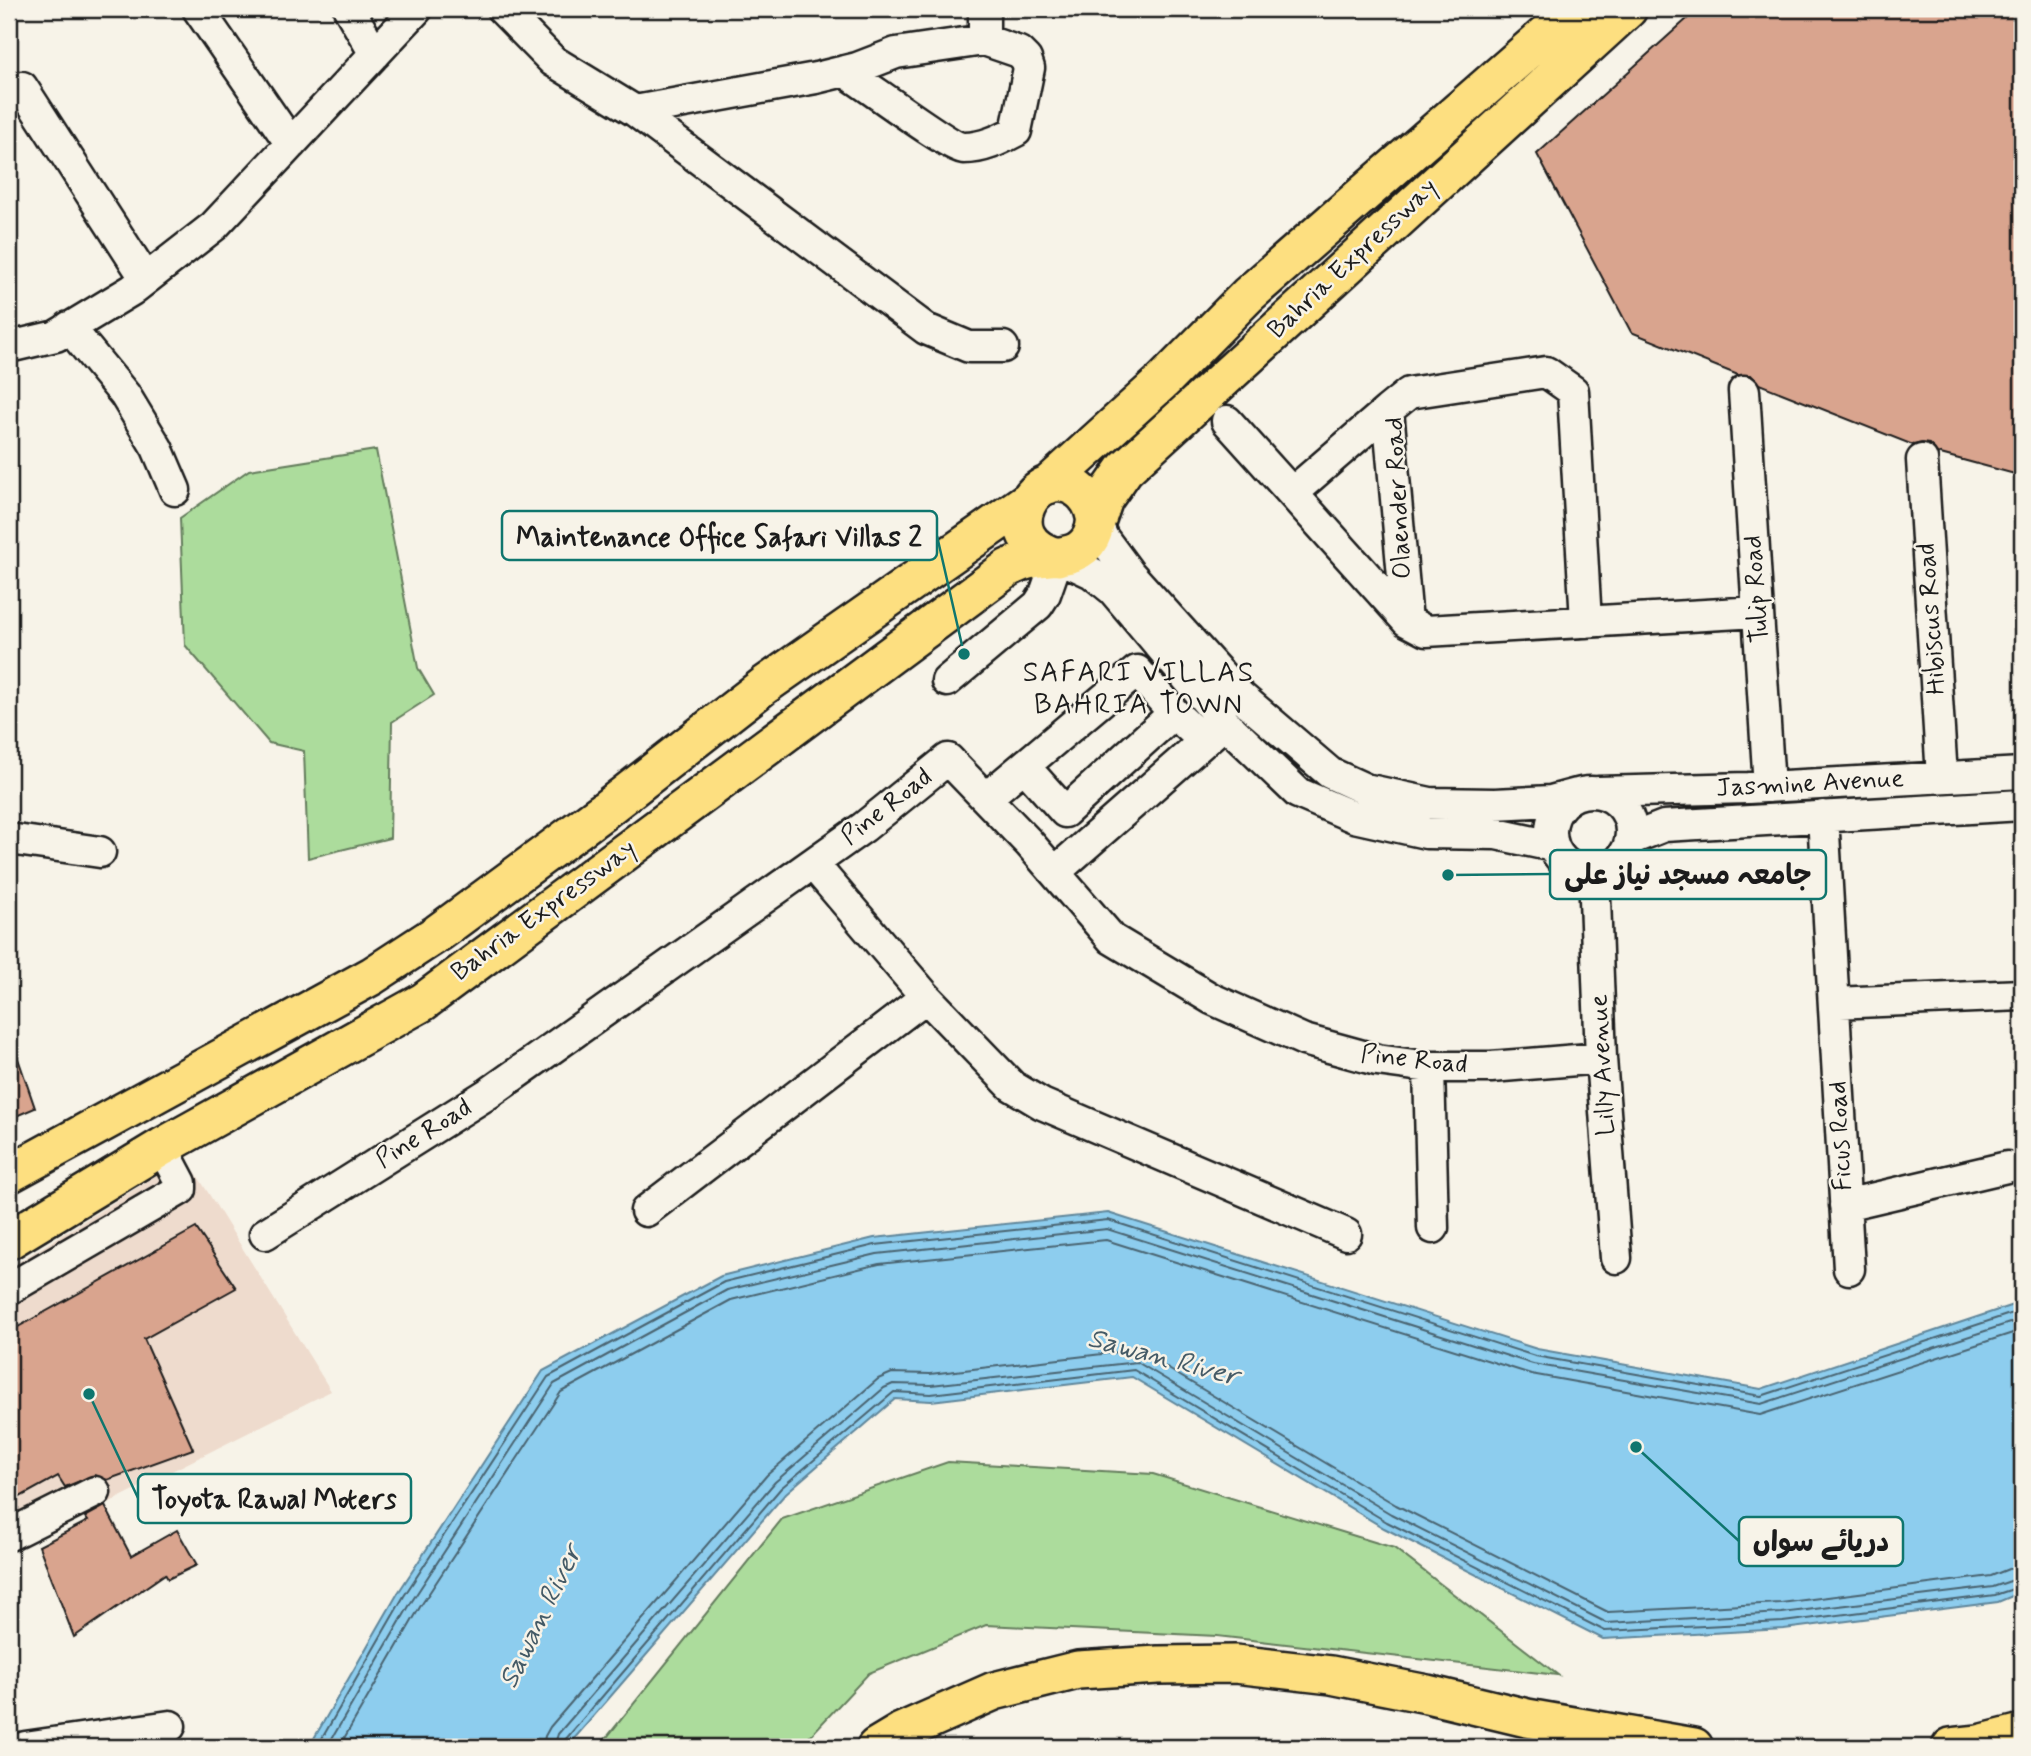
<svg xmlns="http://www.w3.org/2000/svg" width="2031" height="1756" font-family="Mynerve,'Playpen Sans Arabic',sans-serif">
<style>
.built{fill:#eedbcd}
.green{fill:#acdc9c;stroke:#647c5c;stroke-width:2}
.water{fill:#8dcdee;stroke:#60869a;stroke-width:2}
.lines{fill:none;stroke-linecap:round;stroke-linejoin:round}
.shore{stroke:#496370;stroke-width:2}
.building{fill:#d9a48e;stroke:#1c1c1c;stroke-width:2}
.minor-casing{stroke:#1c1c1c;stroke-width:35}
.major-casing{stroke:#1c1c1c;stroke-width:42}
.minor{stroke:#f7f3e8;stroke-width:30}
.major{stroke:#fddf80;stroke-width:37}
.labels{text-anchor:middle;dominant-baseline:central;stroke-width:5;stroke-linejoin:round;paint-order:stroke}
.street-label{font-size:26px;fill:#1c1c1c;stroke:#f7f3e8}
.neighbourhood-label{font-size:28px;letter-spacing:2px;fill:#1c1c1c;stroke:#f7f3e8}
.water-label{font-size:28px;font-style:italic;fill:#445a66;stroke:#f7f3e8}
.leader{fill:none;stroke:#0f766e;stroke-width:2.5}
.callout-dot{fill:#0f766e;stroke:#f7f3e8;stroke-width:2.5}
.callout{fill:#f7f3e8;stroke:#0f766e;stroke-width:2.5}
.callout-label{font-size:28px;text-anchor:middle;font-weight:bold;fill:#1c1c1c}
</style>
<rect width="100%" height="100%" fill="#f7f3e8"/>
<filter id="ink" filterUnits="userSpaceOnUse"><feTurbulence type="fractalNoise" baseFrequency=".0143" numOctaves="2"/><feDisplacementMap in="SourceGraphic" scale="14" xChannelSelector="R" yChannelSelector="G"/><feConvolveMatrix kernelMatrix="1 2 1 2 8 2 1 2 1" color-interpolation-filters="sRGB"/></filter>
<g filter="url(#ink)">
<path class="built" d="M186,1157L331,1391L9,1553V1268Z"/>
<path class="green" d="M376,450L418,668L434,695L392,722L390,838L308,858L304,751L269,743L185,645L180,518L249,470Z
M948,1462L1153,1474L1394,1548L1558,1675L1217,1636L986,1625L869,1673L800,1747H599L782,1519Z"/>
<path class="water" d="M1108,1213L1537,1349L1761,1389L2022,1302V1592L1998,1602L1784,1629L1603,1639L1384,1528L1132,1377L931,1401L895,1399L786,1493L567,1747H309L398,1593L543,1371L721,1276L874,1238Z"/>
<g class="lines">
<path class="shore" d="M317,1747L404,1596L548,1377L724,1282L875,1245L1108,1220L1535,1356L1761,1396L2022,1310
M327,1747L412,1601L554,1384L727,1290L877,1254L1107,1229L1533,1364L1761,1404L2022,1319
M339,1747L420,1607L561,1392L731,1300L879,1264L1106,1240L1531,1374L1760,1415L2022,1330
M543,1747L545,1736L550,1727L767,1475L878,1379L892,1373L930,1374L1128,1351L1140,1352L1396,1505L1608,1612L1781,1603L1991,1576L2011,1568L2022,1567
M554,1747L558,1734L775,1482L884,1388L893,1384L931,1385L1137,1362L1391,1514L1607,1623L1782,1613L1993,1587L2022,1577
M563,1747L565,1740L781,1488L894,1392L931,1394L1134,1370L1387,1522L1605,1631L1783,1622L1995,1595L2022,1586"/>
</g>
<path class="building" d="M1698,9H2022V476L1937,453L1929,444L1922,443L1913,445L1759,384L1751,375H1738L1631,332L1537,154Z
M11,1038L35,1108L9,1119V1039Z
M196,1228L236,1288L144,1339L193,1449L107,1480L95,1475L65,1487L58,1476L9,1503V1332Z
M105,1506L131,1556L177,1530L197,1565L168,1579L165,1574L74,1637L39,1546L88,1521L85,1517Z"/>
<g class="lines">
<g class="minor-casing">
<path id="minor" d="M198,9L291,144
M349,9L375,54
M502,9L553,61L635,111L926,329L969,347H1003
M984,9V40
M22,87L146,279
M635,111L816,78L857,68L896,53L984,40L1019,52L1026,59L1029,68L1016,131C999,140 984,148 964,148C950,148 864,83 844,71
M69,327L125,395L157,448L175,490
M9,347L56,336L132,290L214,226L417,9
M1744,391L1769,787
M1227,421L1407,621
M1922,460L1942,777
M1292,493L1388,410
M1096,522L1103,538L1129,573L1240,696L1330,773L1365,789L1430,803L1495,804L1551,801L1577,794
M1586,622L1573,391L1546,372L1409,393L1388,410L1407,621L1426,631L1758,612
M947,681L1038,605L1045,594L1058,557L1092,573L1113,590L1225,723L1298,793L1354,817L1426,833L1496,834L1553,846
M1024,766L1065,812L1174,713
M1598,792L1748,788L2022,773
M1551 832a40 40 0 1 1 80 0a40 40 0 1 1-80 0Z
M986,798L1137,671L1174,713L1204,741
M1823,816L1849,1269
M9,839L100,852
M1631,839L1664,826L2022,805
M813,864L926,997L1012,1086L1042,1104L1346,1234
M1055,872L1218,729
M1594,872L1601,1058L1616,1258
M1834,1003L2022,995
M1429,1067L1433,1228
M1845,1205L2007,1167
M646,1211L926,997
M265,1234L489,1093L864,827L948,759L1029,843L1112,939L1212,999L1304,1040L1377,1060L1429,1067H1491L1601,1058
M9,1289L181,1189V1183L162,1147
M9,1535L95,1492
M25,1747L170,1726"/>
</g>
<g class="major-casing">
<path id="major" d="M1048,485L1164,380L1248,295L1575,9
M1096,522L1104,499L1125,469L1628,9
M9,1174L372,976L438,933L602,812L765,685L1029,500
M9,1240L162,1147L423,1002L1008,568C1016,564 1024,560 1033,559C1055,555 1079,560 1091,537C1094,531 1096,524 1095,517C1093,505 1088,497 1079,490C1035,458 990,541 1058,557
M876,1747L901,1732L994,1691L1078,1670L1158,1665L1235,1664L1331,1675L1427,1694L1527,1718L1694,1747
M1951,1747L1979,1744L2022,1733"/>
</g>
<use href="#minor" class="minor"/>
<use href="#major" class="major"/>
</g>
</g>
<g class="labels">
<g class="street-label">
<text transform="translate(1353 259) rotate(-43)">Bahria Expressway</text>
<text transform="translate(1399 498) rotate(-93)">Olaender Road</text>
<text transform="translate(1757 589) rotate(-94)">Tulip Road</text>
<text transform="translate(1932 619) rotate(-94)">Hibiscus Road</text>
<text transform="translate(1810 784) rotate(-3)">Jasmine Avenue</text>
<text transform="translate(887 807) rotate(-38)">Pine Road</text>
<text transform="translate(544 911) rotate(-36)">Bahria Expressway</text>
<text transform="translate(1414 1060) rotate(6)">Pine Road</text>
<text transform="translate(1603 1065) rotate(-93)">Lilly Avenue</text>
<text transform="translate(424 1134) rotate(-32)">Pine Road</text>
<text transform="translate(1841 1136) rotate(-93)">Ficus Road</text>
</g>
<g class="neighbourhood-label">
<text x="1139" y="673">SAFARI VILLAS<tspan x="1139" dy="32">BAHRIA TOWN</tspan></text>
</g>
<g class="water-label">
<text transform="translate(1163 1358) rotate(15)">Sawan River</text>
<text transform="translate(541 1617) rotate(-64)">Sawan River</text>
</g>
</g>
<path class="leader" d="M964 654L937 536M1448 875L1550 874M89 1394L138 1498M1636 1447L1739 1541"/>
<g class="callout-dot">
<circle cx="964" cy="654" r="7"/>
<circle cx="1448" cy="875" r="7"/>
<circle cx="89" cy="1394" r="7"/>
<circle cx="1636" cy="1447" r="7"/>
</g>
<g class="callout">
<rect x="502" y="511" width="435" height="49" rx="7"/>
<rect x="1550" y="850" width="276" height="49" rx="7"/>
<rect x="138" y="1474" width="273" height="49" rx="7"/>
<rect x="1739" y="1517" width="164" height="49" rx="7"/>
</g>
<g class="callout-label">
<text x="719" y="546">Maintenance Office Safari Villas 2</text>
<text x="1688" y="884">جامعہ مسجد نیاز علی</text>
<text x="274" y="1508">Toyota Rawal Moters</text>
<text x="1821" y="1551">دریائے سواں</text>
</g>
<rect width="2031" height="1756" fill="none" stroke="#f7f3e8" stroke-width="35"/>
<rect x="18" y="18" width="1996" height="1721" fill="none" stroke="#1c1c1c" stroke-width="2.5" filter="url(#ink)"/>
</svg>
